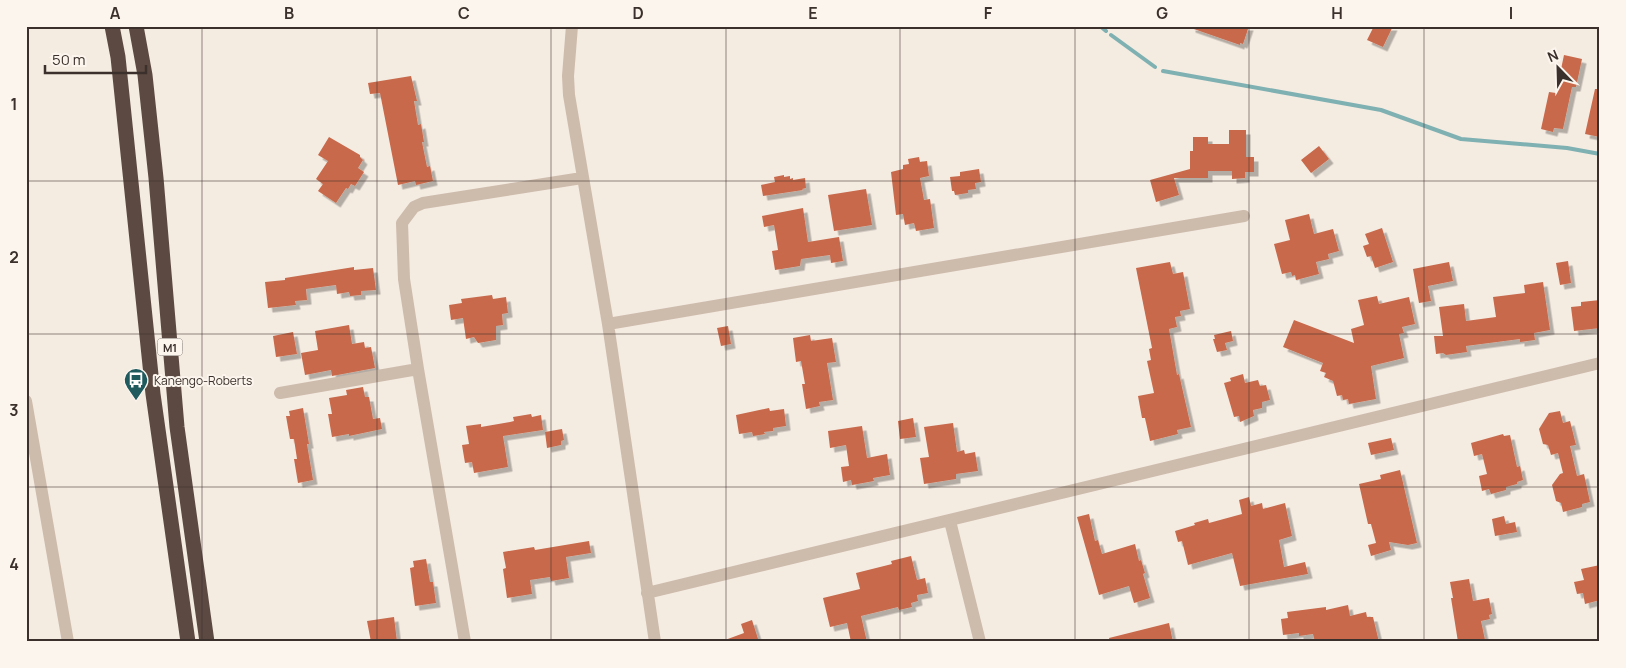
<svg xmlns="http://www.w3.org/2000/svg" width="1626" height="668" font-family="Manrope,sans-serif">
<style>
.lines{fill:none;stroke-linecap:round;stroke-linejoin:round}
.stream{stroke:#7fb0b2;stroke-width:4}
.building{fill:#c8694b;filter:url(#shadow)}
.street{stroke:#cdbbac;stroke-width:12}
.highway{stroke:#5c4a42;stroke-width:15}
.grid{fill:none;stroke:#3b302b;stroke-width:1;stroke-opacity:0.55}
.labels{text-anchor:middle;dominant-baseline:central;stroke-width:4;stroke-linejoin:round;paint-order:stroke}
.shield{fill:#fbf5ee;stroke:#756b66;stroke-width:1}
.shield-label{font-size:11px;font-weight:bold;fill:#3b302b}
.poi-label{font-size:12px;fill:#3b302b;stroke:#fbf5ee;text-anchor:start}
.neatline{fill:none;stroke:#3b302b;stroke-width:2}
.grid-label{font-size:16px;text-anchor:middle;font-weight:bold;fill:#3b302b}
</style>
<defs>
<filter id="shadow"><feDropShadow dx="4.5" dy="4.5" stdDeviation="0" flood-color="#0004"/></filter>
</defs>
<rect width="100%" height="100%" fill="#f4ebe1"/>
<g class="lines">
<path class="stream" d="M1100,26L1106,31
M1111,35L1155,67
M1163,71L1381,110L1461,139L1567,148L1600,154"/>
</g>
<path class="building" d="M1191,26H1249L1243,44L1240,43V45L1191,28Z
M1374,26H1393L1383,47L1367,40Z
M1564,55L1582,59L1576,87H1572L1563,129L1554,128L1553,132L1541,129L1549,92L1556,93Z
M411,76L417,101H414L418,125L421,124L424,142H422L427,167L430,166L433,181L416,185L415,181L398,185L380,93L370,94L368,83Z
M1595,89H1600V137L1585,134Z
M1229,130H1246V157H1254V172H1245V178L1232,179V171H1208V178H1174L1179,195L1156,202L1150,180L1190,169V151H1193V137H1208V144H1229Z
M329,137L360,155V157L363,160L358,168L364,172L355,186L351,184L348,189L346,188L336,203L318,191L323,184L316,179L328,161L318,155Z
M1319,146L1329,159L1311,173L1301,160Z
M919,157L920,162L927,161L929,176L920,178L924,200L930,199L934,228L916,231L914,223L905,225L903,214L896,215L891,172L903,169V165L909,164L908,159Z
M979,169L981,182L975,183L976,189L968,190V193L955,195L954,191H952L950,177L960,176V172Z
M784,175V177L790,176V179L793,178V180L805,178L806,188L802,189L803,190L763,196L761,185L775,182L774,177Z
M866,189L872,225L834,231L828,195Z
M803,208L808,242L839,237L843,261L831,263L830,255L801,259L800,266L775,270L772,251L778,250L774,225L764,227L762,216Z
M1309,214L1314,234L1333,229L1339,251L1328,254L1329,259L1316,262L1319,274L1296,280L1295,275L1292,276L1291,272L1282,274L1274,244L1290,240L1285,220Z
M1382,228L1393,262L1375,268L1371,256L1367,257L1363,246L1369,244L1365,234Z
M1568,261L1571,283L1560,285L1556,263Z
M1170,262L1173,274L1183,272L1190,309L1180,311L1181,316L1175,317L1177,327L1169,329L1177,375L1179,374L1191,427L1177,430L1178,434L1150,441L1145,418H1142L1138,396L1154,393L1147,361L1151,360L1149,349L1152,348L1136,268Z
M1449,262L1453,281L1428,286L1431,301L1419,303L1413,269Z
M354,267V270L373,268L376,290L361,291V295L350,296L349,292L337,294L336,285L306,289L307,300L295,301L296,305L268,308L265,282L285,280V278Z
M1543,282L1550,330L1534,333L1535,340L1520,342V339L1466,346L1467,352L1446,355L1443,353L1436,354L1434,336H1443L1439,307L1464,304L1466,321L1496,317L1493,297L1525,293L1524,285Z
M492,295L493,299L506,297L508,313L502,314L503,325L496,326V340L478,343L474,337L466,339L463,318L451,320L449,305L462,303L461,299Z
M1377,296L1379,304L1409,297L1415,324L1402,327L1404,333L1399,334L1404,358L1371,366L1376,399L1349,404L1348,399L1343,400L1342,395L1337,396L1333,381L1324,377L1326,373L1320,371L1323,363L1283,347L1294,320L1354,343L1351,329L1364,325L1358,300Z
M1600,300V328L1574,331L1571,307L1581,306V302Z
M349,325L352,344L364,342L365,348L371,347L375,368L332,376L331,370L305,375L301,353L318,350L315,331Z
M728,326L731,344L721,346L717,328Z
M1231,331L1233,341L1225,343L1227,350L1217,352L1213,339H1215L1214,335Z
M293,332L297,354L276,357L273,336Z
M810,335L811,341L832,338L836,362L827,363L833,400L819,402L820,406L806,409L802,384H805L801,361L796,362L793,338Z
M1243,374L1245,383L1258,380L1260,386L1266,385L1270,400L1262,402V408L1253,410L1254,416L1240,422L1239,416L1234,417L1224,383L1231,381L1230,378Z
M363,387L365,397H369L373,419L380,418L382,429L349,436V434L332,437L328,414H332L329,398L347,395L346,390Z
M303,408L309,444H307L313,480L298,483L294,459H297L294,439H290L286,416H290L289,411Z
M769,408L770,411L784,409L786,426L773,428V431L764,432L765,434L753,436L752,432L739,434L736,415Z
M1560,411L1563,423L1570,421L1576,445L1570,446L1577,476L1584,474L1590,502L1582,504V507L1563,512L1561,503L1556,501L1552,485L1560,474L1563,473L1558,453L1551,455L1548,445L1543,444L1539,429L1549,413Z
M531,414L532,417L541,415L543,430L503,436L508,467L474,473L472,462L465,463L462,445L469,444L466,426L481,424V427L510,422L514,421L513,417Z
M913,418L916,437L900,439L898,421Z
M953,423L957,452L964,450L965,454L975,452L978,471L956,474V479L924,484L920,458L929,457L924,427Z
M862,426L867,458L887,454L890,475L873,478L874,481L852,485L851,480L843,482L841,467L849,466L846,445L830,448L828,431Z
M562,429L564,440L561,441V445L547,448L545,432Z
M1503,434L1504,436L1510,435L1517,467L1520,466L1523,480L1517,482V484L1506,487V490L1491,494L1489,489L1482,491L1479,476L1487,474L1482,454L1474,456L1471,443Z
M1391,438L1394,450L1371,455L1368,443Z
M1400,470L1417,543L1408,545L1389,542L1391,550L1371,556L1368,545L1376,543L1371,524H1368L1359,484L1381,479L1380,475Z
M1249,497L1251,506L1262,503L1263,509L1285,503L1292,536L1279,540L1284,567L1305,562L1308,574L1240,586L1232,553L1188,565L1182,541L1178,542L1175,531L1195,525L1194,523L1208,519L1209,523L1242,514L1239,500Z
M1089,514L1095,541L1098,540L1102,554L1135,544L1139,561L1141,560L1145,573L1143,574L1150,598L1134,603L1129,586L1099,595L1077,517Z
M1504,516L1506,524L1515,522L1517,532L1495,536L1492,519Z
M589,541L591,553L566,557L569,578L551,581L550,577L530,580L532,594L507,598L503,569L506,568L503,552L534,547L535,550Z
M911,556L917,580L925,578L928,593L917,595L918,601L911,603L912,607L899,610L898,607L861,616L867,642H851L847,623L830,627L823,598L860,589L856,573L892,564L891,561Z
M426,559L430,582H433L436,603L415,606L410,568L414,567L413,561Z
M1600,565V600L1585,604L1583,593L1577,594L1574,582L1584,580L1581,569Z
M1469,579L1473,601L1489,598L1492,614L1489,615L1490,619L1481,621L1485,640L1458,642L1451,598H1453L1450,582Z
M1348,605L1350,616L1366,612L1367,617H1373L1379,642H1315L1313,634L1299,636V633L1283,635L1281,619L1288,618L1287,612L1326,607V610Z
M394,617L397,642H371L367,621Z
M752,620L759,642H725V640L744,633L741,624Z
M1169,623L1173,642H1110L1109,638Z"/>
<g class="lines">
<path class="street" d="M572,26L568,76L569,95L608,324L655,642
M608,324L1244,216
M280,393L418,369
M26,401L68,642
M950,521L980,642
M647,593L1600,363
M465,642L418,369L404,279L402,223L414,207L423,203L582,178"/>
<path class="highway" d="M112,26L118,57L153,394L188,642
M136,26L145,75L156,178L177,427L207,642"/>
</g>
<path class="grid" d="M202,26V642M377,26V642M551,26V642M726,26V642M900,26V642M1075,26V642M1249,26V642M1424,26V642M26,181H1600M26,334H1600M26,487H1600"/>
<defs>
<g id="bus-pin" transform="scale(1.25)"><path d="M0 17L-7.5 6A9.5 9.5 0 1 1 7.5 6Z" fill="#1f5a5e" stroke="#fbf5ee"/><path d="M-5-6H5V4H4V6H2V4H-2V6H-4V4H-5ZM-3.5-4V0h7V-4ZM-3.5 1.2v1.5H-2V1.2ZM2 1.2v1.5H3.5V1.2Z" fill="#fff"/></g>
</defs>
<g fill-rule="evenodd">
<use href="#bus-pin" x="136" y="380"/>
</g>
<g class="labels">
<rect class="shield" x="157.5" y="338.5" width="25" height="17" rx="4"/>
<g class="shield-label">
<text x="170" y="347">M1</text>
</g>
<g class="poi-label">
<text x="154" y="380">Kanengo-Roberts</text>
</g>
</g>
<rect width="1626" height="668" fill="none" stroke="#fbf5ee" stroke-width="55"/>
<g transform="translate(1558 68) rotate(337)" stroke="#fbf5ee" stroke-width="4" paint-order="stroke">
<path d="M0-4L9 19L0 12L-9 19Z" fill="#3b302b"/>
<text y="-8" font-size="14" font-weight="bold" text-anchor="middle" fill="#3b302b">N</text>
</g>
<path d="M45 65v8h101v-8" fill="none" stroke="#3b302b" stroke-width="2.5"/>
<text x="52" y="65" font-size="15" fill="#3b302b" stroke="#fbf5ee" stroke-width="4" paint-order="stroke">50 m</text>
<rect x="28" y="28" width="1570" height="612" class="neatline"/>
<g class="grid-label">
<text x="115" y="19">A</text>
<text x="289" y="19">B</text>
<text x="464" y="19">C</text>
<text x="638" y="19">D</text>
<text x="813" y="19">E</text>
<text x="988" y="19">F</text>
<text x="1162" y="19">G</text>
<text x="1337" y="19">H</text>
<text x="1511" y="19">I</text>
<text x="14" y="110">1</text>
<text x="14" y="263">2</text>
<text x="14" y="416">3</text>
<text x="14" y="570">4</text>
</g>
</svg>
